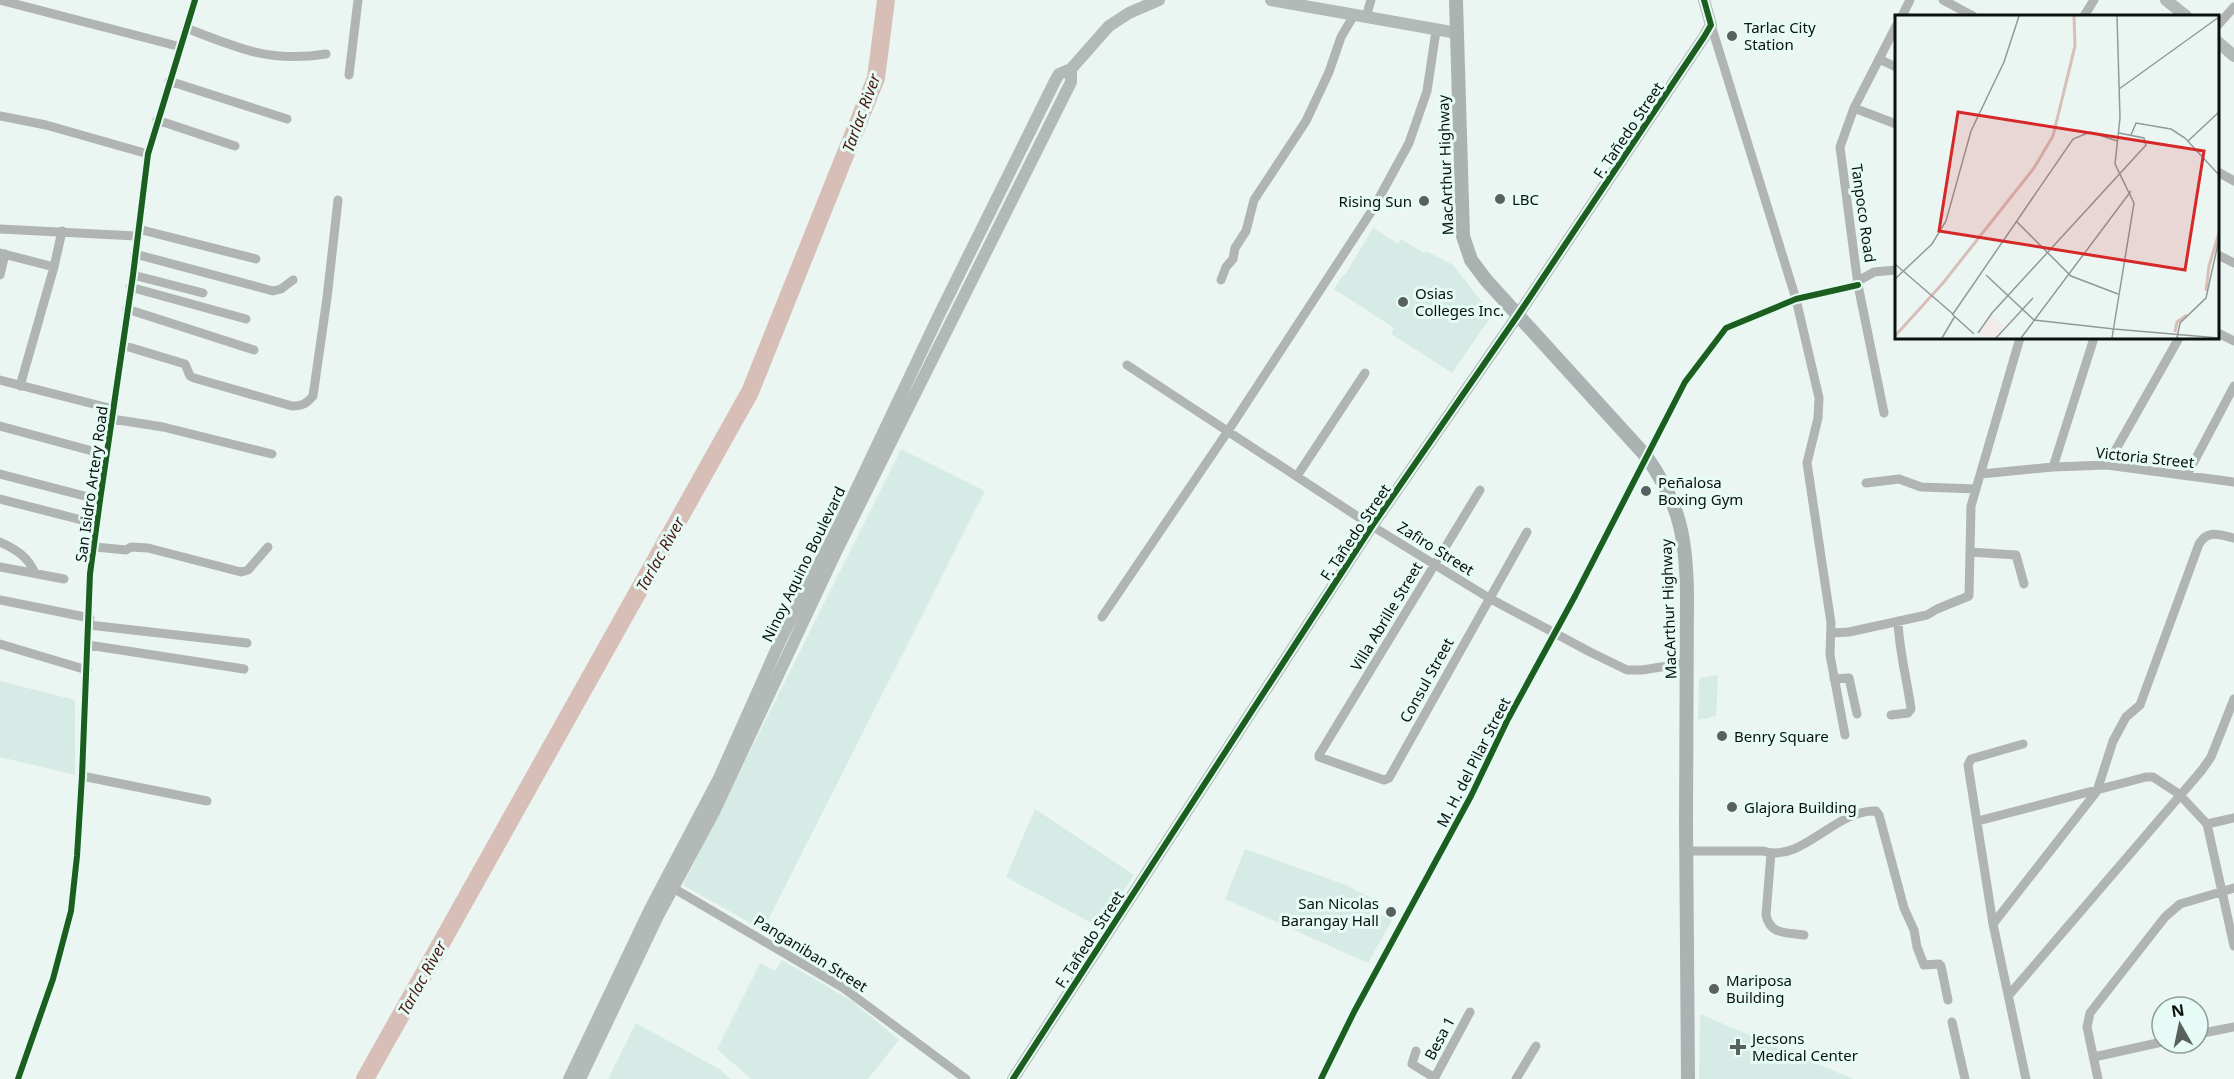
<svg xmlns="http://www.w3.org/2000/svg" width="2234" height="1079" font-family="'Noto Sans',sans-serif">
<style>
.built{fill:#d6ebe6}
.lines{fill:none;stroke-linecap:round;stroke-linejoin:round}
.river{stroke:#d7bfb8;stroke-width:18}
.minor{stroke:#b0b5b4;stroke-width:9}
.major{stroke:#b2b9b7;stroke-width:12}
.highway{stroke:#abb3b2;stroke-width:14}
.cycleway-casing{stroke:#e6fbf5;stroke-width:10}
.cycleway{stroke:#1b5e20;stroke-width:6}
.poi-dot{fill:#59615f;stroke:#e6fbf5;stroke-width:2}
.labels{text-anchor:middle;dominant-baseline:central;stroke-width:6;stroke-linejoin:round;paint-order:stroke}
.poi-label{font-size:15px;fill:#0a110f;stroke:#e6fbf5;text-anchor:start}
.street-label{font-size:15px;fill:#0a110f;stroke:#e6fbf5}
.water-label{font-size:16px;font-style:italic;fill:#4d1a13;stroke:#e6fbf5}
.inset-river{fill:none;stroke:#d7bfb8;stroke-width:3}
.inset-road{fill:none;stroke:#919a98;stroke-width:1.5}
.view{fill:#d62828;fill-opacity:0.15;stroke:#d62828;stroke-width:3}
.inset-edge{fill:none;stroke:#0a110f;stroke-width:3}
</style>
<rect width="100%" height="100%" fill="#ebf6f3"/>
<path class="built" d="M1373,228L1398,244L1401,239L1424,253L1426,251L1453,265L1492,315L1452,373L1391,334L1394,328L1334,289L1343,275H1345Z
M901,449L985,491L763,930L683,885Z
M1718,675L1716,716L1698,720L1699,678Z
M0,681L75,700V775L0,757Z
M1035,809L1134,875L1099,927L1006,877Z
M1245,849L1346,885L1373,899L1368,909L1392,920L1368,963L1225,899Z
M782,960L852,1001L899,1040L868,1079H751L717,1049L760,963L775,971Z
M1700,1014L1853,1079H1699Z
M636,1023L719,1069L731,1079H608Z"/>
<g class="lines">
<path class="river" d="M365,1079L750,392L876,78L886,0"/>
<path class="minor" d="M0,0L181,47
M1943,0L1973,16
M1902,16L1910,0
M2084,16L2094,0
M1366,17L1371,0
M1711,25L1796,299L1819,398L1818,418L1807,463L1831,623L1830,655L1845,735
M2218,25L2234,7
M186,28C238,48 269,63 326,54
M1879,59L1896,67
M349,75L358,0
M169,81L287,119
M1854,108L1896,124
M0,116L46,125L148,154
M157,120L235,146
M2218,172L2234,181
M0,229L136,236
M138,229L256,259
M0,253L54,267
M135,254L273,291L281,289L293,280
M2218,255L2234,263
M0,275L5,254
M133,275L203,293
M1221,280L1226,267L1233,259L1235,248L1246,231L1254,200L1306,121L1329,72L1341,37L1354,15
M1858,281L1874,272L1896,270
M130,287L246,319
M127,309L254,350
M2218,333L2234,341
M122,345L185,364L190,376L194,378L292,406C302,406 306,404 313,396L327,298L338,200
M1127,365L1372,526L1489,598L1590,652L1627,670H1642L1687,663
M0,380L113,409
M20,386L54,267L62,231
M1884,413L1858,285L1840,147L1854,108L1896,26
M112,419L163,427L272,454
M0,426L107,455
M2107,465L2179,338
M2053,467L2094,338
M0,474L100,500
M1981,474L2053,467L2107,465L2234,482
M2187,475L2234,386
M1297,476L1365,373
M1866,483L1899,479L1921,487L1976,489
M1480,490L1319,755V757L1384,780L1389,778L1527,532
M0,499L97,524
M0,542C16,549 28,557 35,573
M95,547L126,550L131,547L148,548L241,572L248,570L268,547
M1970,552L2016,555L2024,584
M0,567L64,579
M0,600L90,618
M1102,617L1228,431L1373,209L1409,143L1427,91L1436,31
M89,625L247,643
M1832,633L1849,632L1927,615L1937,609L1969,596L1971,506L2020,338
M0,644L87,670
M88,645L244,669
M1834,679L1849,678L1857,714
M1891,715L1908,713L1911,709C1907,679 1899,651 1898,621
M2023,744L1971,759L1968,765L1993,924L2026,1079
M82,776L207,801
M1978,821L2146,777H2153L2179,794L2207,824L2234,946
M2207,824L2234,818
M1686,851H1763C1802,864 1835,809 1876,811L1879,815L1904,908L1914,930L1917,947L1924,965L1939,964L1941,966L1948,1000
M1771,853L1766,915C1770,935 1786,932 1804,935
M668,885L842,987L966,1079
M1993,924L2097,791L2113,741L2126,717L2140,705L2199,544C2208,529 2219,535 2234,538
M2009,995L2202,770L2211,757L2234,699
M1952,1022L1965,1079
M2198,1034L2234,1027
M1416,1051L1412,1064L1435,1078
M2094,1057L2162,1042
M18,1079L53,979L71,911L77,856L82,776L90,574L100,500L133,275L148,154L195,0
M1321,1079L1354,1012L1471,796L1508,719L1575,596L1685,382L1726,328L1796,299L1858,285
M1434,1079L1470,1012
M1516,1079L1536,1046
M2098,1079L2087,1027L2090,1013L2165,917L2180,904L2234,888"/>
<path class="major" d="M1271,0L1457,33
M2166,0L2186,16
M2218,42L2234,56
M569,1079L650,909L719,778L781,639L844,515L939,315L1055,81L1059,74L1071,69L1109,26L1129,13L1159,0
M580,1079L658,916L714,812L836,552L1071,82V69
M1013,1079L1372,526L1518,315L1704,37L1711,25L1704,0"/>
<path class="highway" d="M1456,0L1463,236L1471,260L1486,280L1646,456C1679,503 1686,535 1687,592L1686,822L1688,1079"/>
<g class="cycleway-casing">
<path id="cycleway" d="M18,1079L53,979L71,911L77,856L82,776L90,574L100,500L133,275L148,154L195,0
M1013,1079L1372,526L1518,315L1704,37L1711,25L1704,0
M1321,1079L1354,1012L1471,796L1508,719L1575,596L1685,382L1726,328L1796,299L1858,285"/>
</g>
<use href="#cycleway" class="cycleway"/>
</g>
<g class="poi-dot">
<circle cx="1732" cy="36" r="6"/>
<circle cx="1500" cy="199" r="6"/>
<circle cx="1424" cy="201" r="6"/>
<circle cx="1403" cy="302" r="6"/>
<circle cx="1646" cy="491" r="6"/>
<circle cx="1722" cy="736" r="6"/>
<circle cx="1732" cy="807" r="6"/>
<circle cx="1391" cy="912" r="6"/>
<circle cx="1714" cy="989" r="6"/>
<path d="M1735 1038h6v6h6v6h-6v6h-6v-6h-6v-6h6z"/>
</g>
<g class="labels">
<g class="poi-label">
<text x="1744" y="27">Tarlac City<tspan x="1744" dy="17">Station</tspan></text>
<text x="1512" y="199">LBC</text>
<text x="1412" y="201" text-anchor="end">Rising Sun</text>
<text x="1415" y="293">Osias<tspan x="1415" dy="17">Colleges Inc.</tspan></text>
<text x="1658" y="482">Peñalosa<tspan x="1658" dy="17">Boxing Gym</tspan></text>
<text x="1734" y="736">Benry Square</text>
<text x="1744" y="807">Glajora Building</text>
<text x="1379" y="903" text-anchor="end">San Nicolas<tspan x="1379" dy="17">Barangay Hall</tspan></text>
<text x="1726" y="980">Mariposa<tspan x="1726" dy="17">Building</tspan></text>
<text x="1752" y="1038">Jecsons<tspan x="1752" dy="17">Medical Center</tspan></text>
</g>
<g class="street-label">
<text transform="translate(1628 130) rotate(-56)">F. Tañedo Street</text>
<text transform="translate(1445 165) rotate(-92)">MacArthur Highway</text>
<text transform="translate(1864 213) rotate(82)">Tanpoco Road</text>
<text transform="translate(2145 457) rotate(6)">Victoria Street</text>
<text transform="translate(91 484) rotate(-82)">San Isidro Artery Road</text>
<text transform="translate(1355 532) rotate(-56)">F. Tañedo Street</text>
<text transform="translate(1436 548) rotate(32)">Zafiro Street</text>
<text transform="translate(803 564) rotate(-64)">Ninoy Aquino Boulevard</text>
<text transform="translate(1668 609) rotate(-92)">MacArthur Highway</text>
<text transform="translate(1386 616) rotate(-59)">Villa Abrille Street</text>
<text transform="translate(1426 680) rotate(-61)">Consul Street</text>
<text transform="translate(1473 762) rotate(-63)">M. H. del Pilar Street</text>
<text transform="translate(1089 939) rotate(-57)">F. Tañedo Street</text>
<text transform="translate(811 953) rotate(32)">Panganiban Street</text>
<text transform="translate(1439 1038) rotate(-62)">Besa 1</text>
</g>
<g class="water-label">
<text transform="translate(861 113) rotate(-70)">Tarlac River</text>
<text transform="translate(660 554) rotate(-61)">Tarlac River</text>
<text transform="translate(422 978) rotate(-61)">Tarlac River</text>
</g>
</g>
<g transform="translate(1895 15)">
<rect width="324" height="324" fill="#ebf6f3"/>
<path d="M96,301L109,311L99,323H87L83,318Z" fill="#f3ebe7"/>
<path class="inset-river" d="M311,276L314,251L324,218M280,317L282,307L292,300M0,321L48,268L139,153L158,121L180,31L179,1"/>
<path class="inset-road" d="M224,74L324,2M236,120L241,108L276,114L290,123L324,160M293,126L324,97M121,206L176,261L223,279M0,249L58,299M91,260L139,305L219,314M0,264L37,229L51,206L76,116L109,47L124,1M57,299L79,319M58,299L178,124L195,117L222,126M219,314L324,323M83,318L97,298L251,130L249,123L224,118M47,323L60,301M101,323L138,283M126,323L236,176M217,323L239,188L220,149L225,103L222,1M282,323L285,308L311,283L324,224"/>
<path class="view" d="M63,97L309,136L290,255L44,216Z"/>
<rect width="324" height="324" class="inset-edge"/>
</g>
<g transform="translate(2180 1025) rotate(351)"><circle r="28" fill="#e6fbf5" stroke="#8e9d99" stroke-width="1.5"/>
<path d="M0-4.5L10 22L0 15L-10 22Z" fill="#59615f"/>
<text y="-9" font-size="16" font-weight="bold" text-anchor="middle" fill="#0a110f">N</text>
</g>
</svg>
